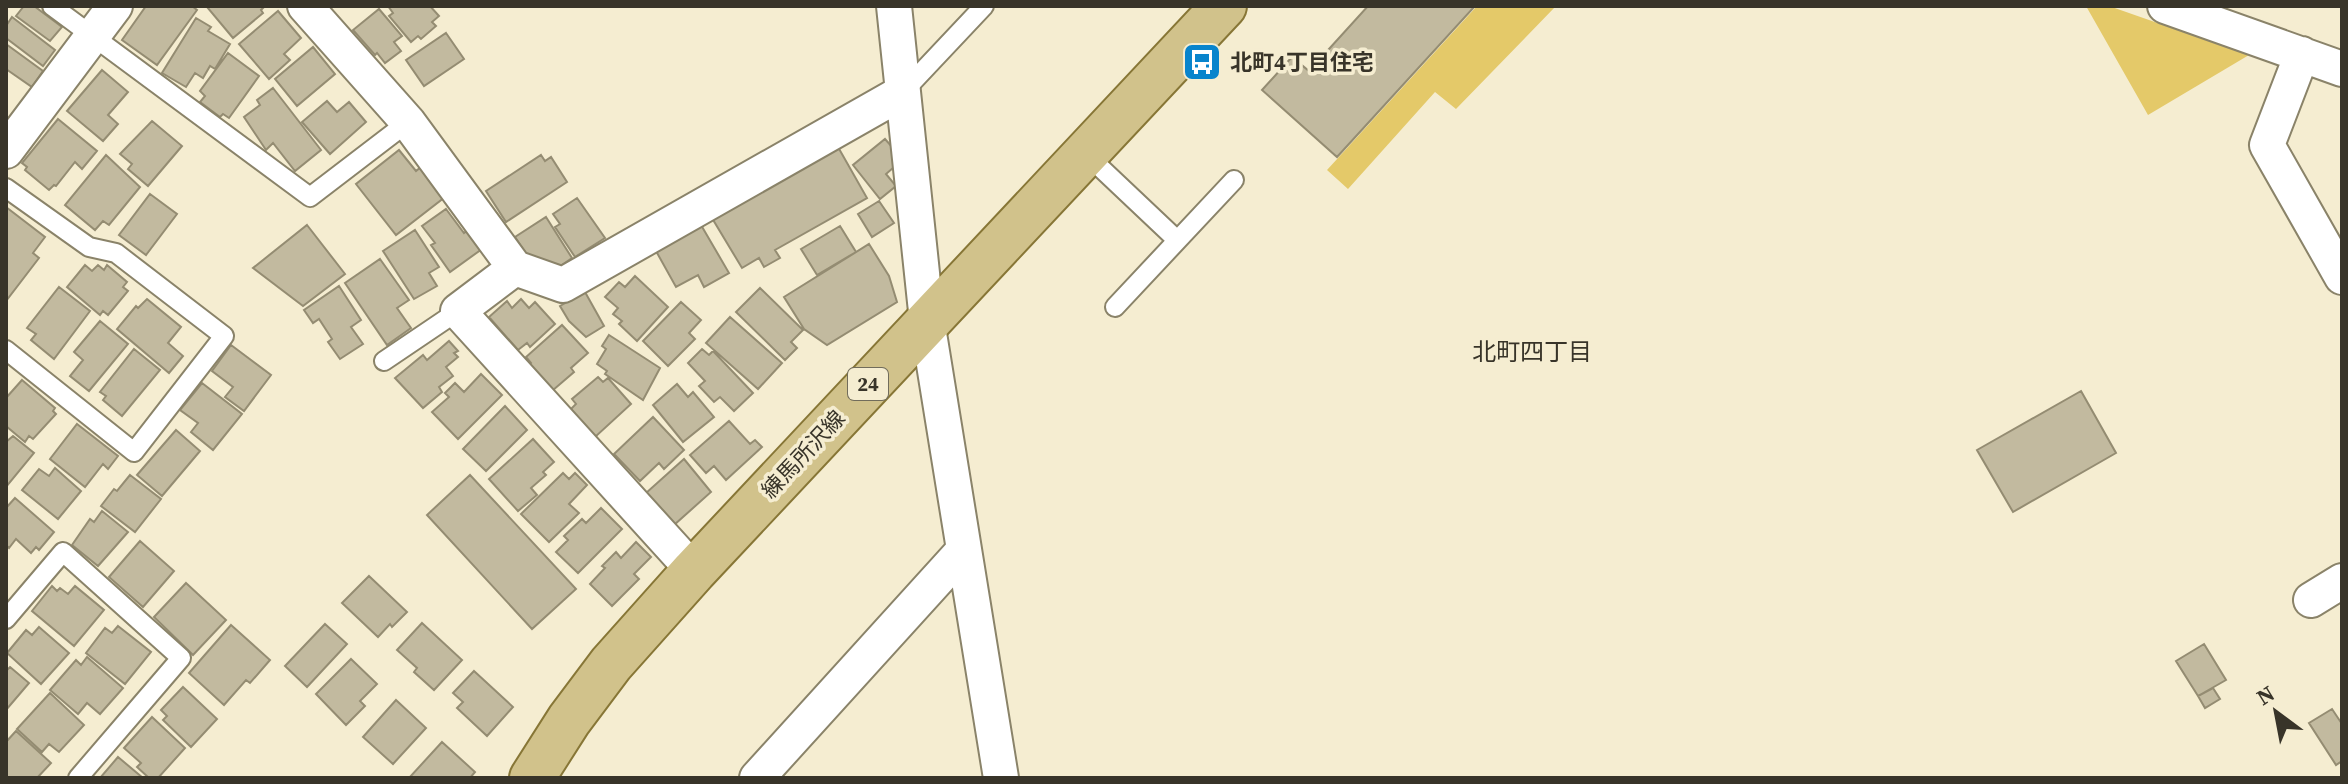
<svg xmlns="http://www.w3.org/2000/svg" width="2348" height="784" font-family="'Source Serif 4','Noto Sans JP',serif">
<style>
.green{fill:#e4c969}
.building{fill:#c2ba9f;stroke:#948c72;stroke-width:2}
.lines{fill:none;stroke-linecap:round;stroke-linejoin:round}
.service-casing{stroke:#8a8369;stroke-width:22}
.minor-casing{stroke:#8a8369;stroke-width:38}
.primary-casing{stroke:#877636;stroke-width:48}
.service{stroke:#fff;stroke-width:18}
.minor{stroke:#fff;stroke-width:34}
.primary{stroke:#d1c28b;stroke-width:44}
.labels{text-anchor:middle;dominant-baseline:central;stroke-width:7;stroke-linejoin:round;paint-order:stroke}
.shield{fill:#f5edd1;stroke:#716c5b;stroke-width:2}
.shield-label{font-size:20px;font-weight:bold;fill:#383429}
.poi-label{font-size:22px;font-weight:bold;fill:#383429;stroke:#f5edd1;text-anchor:start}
.street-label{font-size:22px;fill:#383429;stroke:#f5edd1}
.neighbourhood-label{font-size:24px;fill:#383429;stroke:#f5edd1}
</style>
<rect width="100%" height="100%" fill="#f5edd1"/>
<path class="green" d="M1477,6H1556L1456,109L1435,92L1348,189L1327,170Z
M2086,6H2109L2249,55L2148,115Z"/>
<path class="building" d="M24,6H34L62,27L50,41L16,16Z
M146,6H192L197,10L157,65L122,40Z
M265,6L261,10L263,13L233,38L207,7Z
M388,6H430L439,16L432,22L436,26L421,39L418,36L411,42L389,16L393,13Z
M1368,6H1475L1337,157L1262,90L1292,57L1309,71Z
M379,9L402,36L394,42L401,51L385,63L377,53L375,55L353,30Z
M278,11L301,38L284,54L290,60L269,79L239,44Z
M12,17L55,50L43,66L6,38V26Z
M196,18L211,27L208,31L230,44L215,69L210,66L203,78L195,73L186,87L162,73Z
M446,33L464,59L424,86L406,60Z
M6,44L43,71L32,87L6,69Z
M313,47L335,74L297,106L275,79Z
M228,53L259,76L229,118L223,114L220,117L200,102L205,96L200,91Z
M102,70L128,92L108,115L118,124L103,141L67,111Z
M273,88L321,150L295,171L273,143L266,150L244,117L260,105L257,100Z
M327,101L337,112L349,102L366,122L330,154L302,122Z
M58,119L97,151L82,169L75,162L56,186L54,185L49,190L25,170L27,167L22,163Z
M152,121L182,146L148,186L128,169L132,164L120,154Z
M885,139L893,148L894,167L886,174L896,186L880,199L853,165Z
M838,147L867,198L775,250L780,258L764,267L759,258L742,268L712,218Z
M399,150L416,171L421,167L445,197L396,235L356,184Z
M106,155L140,187L109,225L103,221L95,230L65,205Z
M541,155L545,161L551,157L567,182L506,222L486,191Z
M150,194L177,214L146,255L119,235Z
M577,198L605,238L575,257L555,227L560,224L553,214Z
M879,201L894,223L872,237L858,214Z
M6,207L45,237L33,253L39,258L6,301Z
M446,209L464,233L468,230L482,249L450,272L431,245L435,243L422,226Z
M546,217L572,258L556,269L552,263L543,268L534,266L515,237Z
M307,225L345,274L303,306L253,268Z
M701,225L729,273L704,287L698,275L676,287L656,251Z
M840,226L856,252L817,275L801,249Z
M415,230L439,267L429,273L437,286L414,299L383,251Z
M869,244L889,276L897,302L827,345L804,329L784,297Z
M380,259L409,300L397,308L411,328L387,345L345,283Z
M85,265L92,271L98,265L104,270L107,265L127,282L123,287L128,291L108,315L103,311L100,315L67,287Z
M635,276L668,307L637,341L619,324L622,321L613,314L618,308L605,297L619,282L625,287Z
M339,286L361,320L351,327L363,344L340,359L328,342L332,339L319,319L313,323L304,310Z
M59,287L90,311L54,359L31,340L36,334L27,328Z
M760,288L803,330L791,342L797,348L785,360L736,312Z
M585,292L604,326L586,337L569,321L560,306Z
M147,299L181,327L168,343L183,356L169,373L117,329L136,306L138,308Z
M521,299L529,308L535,302L555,324L530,347L527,343L518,350L489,317L507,301L512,308Z
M681,302L701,320L689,333L695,339L668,366L643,341Z
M730,317L782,363L758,389L706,343Z
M100,321L128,344L89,391L70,376L83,360L74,352Z
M562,325L588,353L571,368L574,372L552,391L526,368L531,363L526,357Z
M609,335L660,368L643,400L605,374L607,371L597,364L606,349L602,346Z
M449,341L458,351L454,353L458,357L446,367L453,376L439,387L442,392L423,408L395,378L423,355L427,360Z
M231,345L271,375L244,411L225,397L233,387L212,371Z
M134,349L160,370L122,416L103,400L106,396L100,392Z
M702,349L709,355L713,351L753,393L734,411L720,397L714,402L699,386L705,381L688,363Z
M481,374L502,395L458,439L432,412L449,397L445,393L455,383L464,392Z
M598,377L603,382L608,378L631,404L594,438L567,413L576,404L572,399Z
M22,380L55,408L53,411L56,414L33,439L29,436L25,442L6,426V398Z
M202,383L242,414L213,450L191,432L198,423L180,410Z
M677,384L688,397L693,392L714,417L683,442L653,405Z
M2081,391L2116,453L2013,512L1977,450Z
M505,406L527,430L486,471L463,449Z
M653,417L684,450L664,469L659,463L640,481L614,454Z
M729,421L750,444L755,440L762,447L726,480L714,466L706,473L690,455Z
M77,424L118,456L108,469L103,464L85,487L50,459Z
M176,430L200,451L162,496L137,475Z
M13,436L34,453L6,487V442Z
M533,439L554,462L543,472L546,475L531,488L537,495L518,511L489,479Z
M684,459L711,492L674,525L646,493Z
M55,468L81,491L58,519L22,490L39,469L49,476Z
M563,473L569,479L575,473L587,485L569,504L579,513L549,542L521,514Z
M130,475L161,499L135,532L101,506L114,489L117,491Z
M470,475L576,589L532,629L427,515Z
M15,498L54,532L39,550L36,547L31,553L16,539L9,548L6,545V508Z
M601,508L622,529L578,573L556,552L568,540L564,536L582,519L586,523Z
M102,511L128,532L98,566L72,545L90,519L94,522Z
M140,541L174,571L143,607L109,577Z
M636,542L651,557L634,574L639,579L612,606L590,584L605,568L602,566L616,552L621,558Z
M369,576L407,612L392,627L390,624L378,637L342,603Z
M186,583L226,620L193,655L154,617Z
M52,586L57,591L60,588L68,594L75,586L104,610L74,646L32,611Z
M422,623L462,660L434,690L414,672L417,668L397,650Z
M325,624L347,644L307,687L285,666Z
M231,625L270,660L250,683L246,680L224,705L189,673Z
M118,626L151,652L125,684L86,653L105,628L112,633Z
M39,627L69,653L41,684L7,653L26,630L32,635Z
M2204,644L2226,680L2198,696L2176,661Z
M87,657L123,688L100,714L87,703L78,714L50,690L76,660L81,665Z
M351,659L377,684L360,701L365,706L346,725L316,694Z
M10,667L29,683L6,710V671Z
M474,671L513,707L487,736L457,708L463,702L453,693Z
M183,687L217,719L191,747L163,720L167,716L161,710Z
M2213,688L2220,699L2205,708L2198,696Z
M50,693L84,725L59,752L49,744L42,752L17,729Z
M396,700L426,728L393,764L363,737Z
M2332,709L2342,724V761L2336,765L2309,723Z
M152,717L185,748L158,778H149L137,767L141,763L124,748Z
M16,731L51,763L37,778H6V742Z
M442,742L475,772L470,778H409Z
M118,757L143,778H100Z"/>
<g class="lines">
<g class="service-casing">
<path id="service" d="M52,6L310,197L408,122
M903,92L984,6
M1086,154L1177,240
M6,188L89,247L116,253L224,336L134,452L6,350
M1115,307L1234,180
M384,361L458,311
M6,619L63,552L181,658L78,778"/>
</g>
<g class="minor-casing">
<path id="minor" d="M305,6L408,122L515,268L563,285L903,92
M894,6L927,321L1001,778
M2165,6L2342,69
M2302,54L2267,145L2342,277
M6,151L115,6
M515,268L458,311L694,571
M2311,600L2342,581
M757,778L963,551"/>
</g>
<g class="primary-casing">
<path id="primary" d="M532,778L569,720L611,664L694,571L1224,6"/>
</g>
<use href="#service" class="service"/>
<use href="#minor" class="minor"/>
<use href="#primary" class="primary"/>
</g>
<defs>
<g id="bus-square" transform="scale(2)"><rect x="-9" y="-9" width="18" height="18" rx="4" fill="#0884cc" stroke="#f5edd1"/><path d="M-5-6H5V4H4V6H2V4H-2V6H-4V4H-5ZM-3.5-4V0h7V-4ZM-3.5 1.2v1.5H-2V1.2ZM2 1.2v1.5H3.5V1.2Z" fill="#fff"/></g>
</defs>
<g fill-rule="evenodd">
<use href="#bus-square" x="1202" y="62"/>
</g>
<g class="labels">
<rect class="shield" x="848" y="368" width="40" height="32" rx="6"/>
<g class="shield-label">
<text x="868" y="384">24</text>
</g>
<g class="poi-label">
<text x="1230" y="62">北町4丁目住宅</text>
</g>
<g class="street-label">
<text transform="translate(803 454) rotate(-47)">練馬所沢線</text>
</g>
<g class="neighbourhood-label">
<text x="1532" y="351">北町四丁目</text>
</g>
</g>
<rect width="2348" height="784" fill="none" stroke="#383429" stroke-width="16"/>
<g transform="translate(2276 712) rotate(328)" stroke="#f5edd1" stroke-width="6" paint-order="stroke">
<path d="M0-6L14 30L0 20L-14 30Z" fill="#383429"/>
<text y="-12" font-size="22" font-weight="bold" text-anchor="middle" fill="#383429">N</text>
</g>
</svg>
